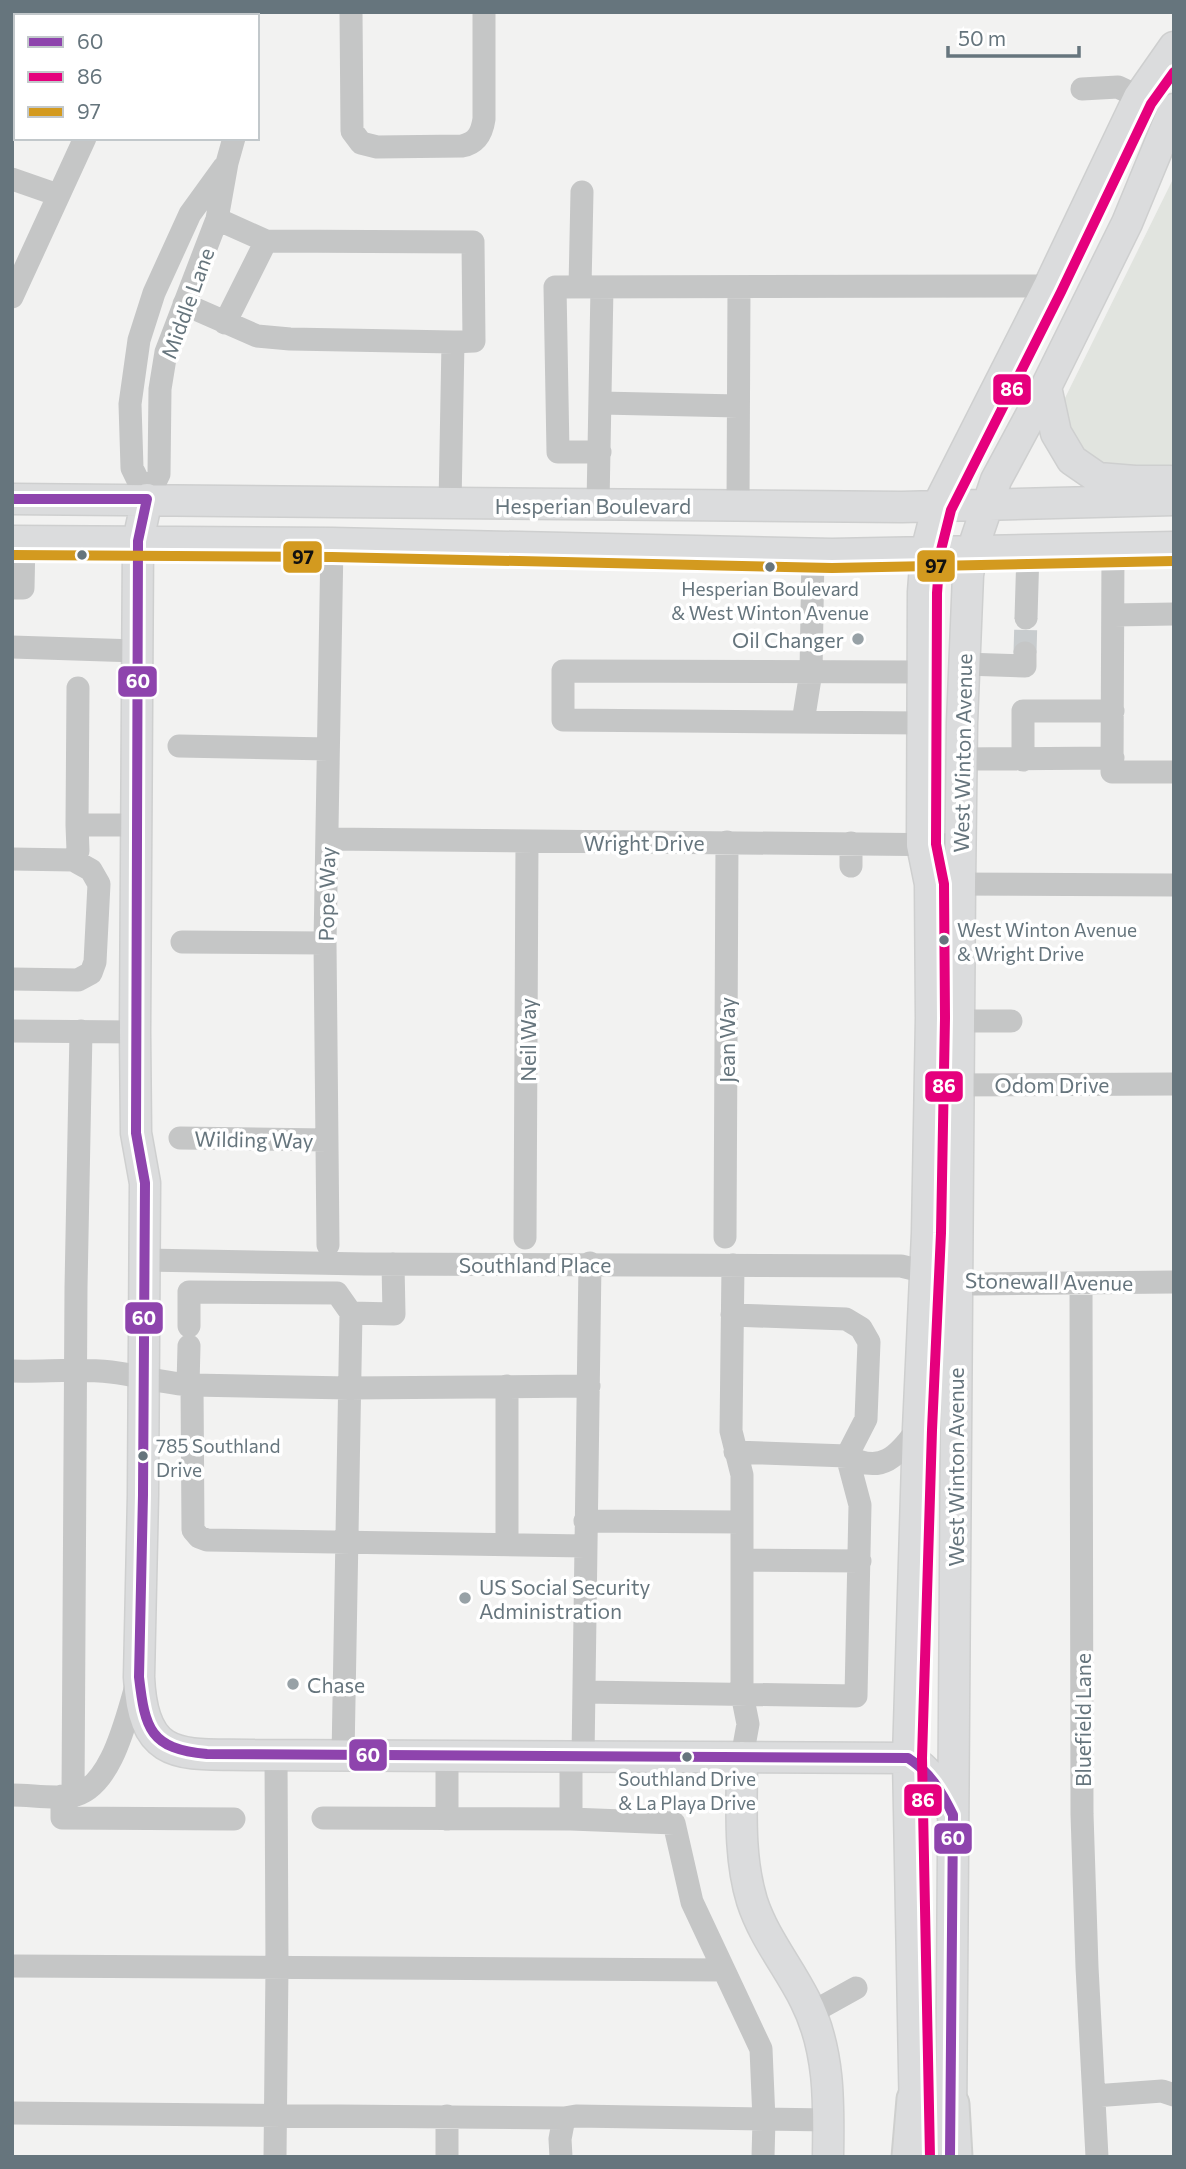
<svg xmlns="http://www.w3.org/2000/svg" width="1186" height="2169" font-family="Commissioner,sans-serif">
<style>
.green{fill:#e1e4df}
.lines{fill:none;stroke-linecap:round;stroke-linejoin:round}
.minor-tunnel{stroke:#c8ccce;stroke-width:23;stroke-dasharray:23 11;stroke-linecap:butt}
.major-casing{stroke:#cecfcf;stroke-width:33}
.highway-casing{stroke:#cecfce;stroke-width:37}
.minor{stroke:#c5c6c6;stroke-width:23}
.major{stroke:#dbdcdd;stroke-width:30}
.highway{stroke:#dbdcdd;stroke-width:33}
.bus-1-casing{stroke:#fff;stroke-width:16}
.bus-2-casing{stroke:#fff;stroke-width:16}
.bus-3-casing{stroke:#fff;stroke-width:16}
.bus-1{stroke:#8e44ad;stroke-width:10}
.bus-2{stroke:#e5007d;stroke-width:10}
.bus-3{stroke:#d39a1f;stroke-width:10}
.bus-dot{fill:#66757d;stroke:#fff;stroke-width:2.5}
.poi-dot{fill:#97a1a6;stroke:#fff;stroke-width:2.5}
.labels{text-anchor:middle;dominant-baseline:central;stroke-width:7;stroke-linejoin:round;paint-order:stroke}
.bus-label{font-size:19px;fill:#66757d;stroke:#fff}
.street-label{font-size:21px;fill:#66757d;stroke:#fff}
.poi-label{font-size:21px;fill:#66757d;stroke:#fff;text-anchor:start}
.line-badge{stroke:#fff;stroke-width:2.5}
.badge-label{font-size:19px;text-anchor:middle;font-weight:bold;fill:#fff}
.pale-badge-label{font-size:19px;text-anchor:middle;font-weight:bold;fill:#111}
</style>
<rect width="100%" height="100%" fill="#f2f2f1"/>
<path class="green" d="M1174,177V471C1130,469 1097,478 1074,433L1066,435L1063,409L1065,398Z"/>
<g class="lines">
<path class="minor-tunnel" d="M1025,653L1026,618"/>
<g class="major-casing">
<path id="major" d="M1046,387L1056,433L1072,460L1098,478L1135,481H1170
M12,499L902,507L1174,500
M147,499L138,541L135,1032L136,1133L145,1183L143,1495L139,1677C143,1765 184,1753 254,1755L908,1758C930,1770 941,1789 951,1811
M12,541L332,543L832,554L1174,547
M742,1757C742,1805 738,1855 752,1901C764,1938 788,1966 805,2000C830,2049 829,2103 828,2157
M915,2121L908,1758L918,1429L927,1233L931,1018L930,884L922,845L923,592L926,552L938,505L1049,286L1139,97L1174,47
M951,2128L960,885L962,723L968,575L972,551L996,480L1046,387L1127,223L1174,109"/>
</g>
<g class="highway-casing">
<path id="highway" d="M952,2104L955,2157
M909,2157L914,2099"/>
</g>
<path class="minor" d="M351,12L352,131L361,143L377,147L462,146C477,143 482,133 484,119V12
M115,16V12
M246,16V12
M1082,89L1118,87L1139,97
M12,179L58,195
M217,219L266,241L225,323
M266,241L473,242L474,341L453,342
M580,287L582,192
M12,297L85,138
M184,304L257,336L290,339L453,342L450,504
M601,403L738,406
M600,452H558L555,287L1049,286
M147,499L159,474L160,389L166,352L217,219L227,163L234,138
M147,499L132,468L130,404L139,340L154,293L190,214L224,167
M598,504L602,287
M738,506L739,287
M1113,549L1112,772H1174
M12,588H23L24,541
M1114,615L1174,614
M1026,618L1028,551
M12,647L137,651
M964,664L1025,666V653
M803,722L811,672L813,553
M922,723L563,720V671L922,672
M179,746L328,749
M961,759L1113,758
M1023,760V711H1113
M77,825L78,688
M327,839L960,845
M12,859L73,860L78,851L77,825H136
M851,866V843
M946,884L1174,885
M182,942L325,943
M12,979L78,980L91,973L95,962L99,884L91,870L73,860
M959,1021H1011
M12,1031L135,1032
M942,1085L1174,1084
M180,1138L327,1140
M725,1237L727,842
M525,1238L527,841
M328,1245L325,943L332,543
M144,1260L365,1264L901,1266L975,1284L1174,1282
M733,1265L731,1431L742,1475V1694L748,1724L742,1757
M1081,1283L1082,1814L1087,1967L1097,2157
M351,1313L394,1314L393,1264
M732,1315L846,1319L861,1328L869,1342L866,1419L847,1456L735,1452
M189,1326V1292L337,1293L351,1313
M12,1371C45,1372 79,1368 111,1372C138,1375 165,1384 192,1385L193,1530L199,1537L207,1540L585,1546
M188,1385L189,1346
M192,1385L349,1388L589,1386
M847,1456C882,1475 897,1456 918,1429
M585,1521L742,1522
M507,1544V1386
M743,1560L860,1561
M584,1692L856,1696L860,1505L847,1456
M343,1756L351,1313
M571,1756V1819
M583,1757L590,1263
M12,1795C31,1795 54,1799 72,1796C112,1789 127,1715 137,1683
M62,1796V1818L234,1819
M73,1796L76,1288L81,1031
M323,1818L571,1819L674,1823L692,1902L761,2049L764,2120L763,2157
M447,1819V1756
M12,1966L724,1970
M811,2013L856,1988
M1094,2096L1162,2091L1174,2095
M12,2113L564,2118L576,2116L829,2120
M275,2157L277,1967L276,1755
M447,2157V2116
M561,2157L560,2139L564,2118"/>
<use href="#major" class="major"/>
<use href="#highway" class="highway"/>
<g class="bus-1-casing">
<path id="bus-1" d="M12,499H147L138,541L136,1133L145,1183L143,1495L139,1677C145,1729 150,1749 207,1754L908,1758C930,1772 942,1792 953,1815L950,2157"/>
</g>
<g class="bus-2-casing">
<path id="bus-2" d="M930,2157L922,1758L932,1430L941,1233L945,1018L944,884L936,844L937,593L940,554L951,510L1061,292L1151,104L1174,72"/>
</g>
<g class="bus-3-casing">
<path id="bus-3" d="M12,555L332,557L832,568L1174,561"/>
</g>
<use href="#bus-1" class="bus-1"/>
<use href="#bus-2" class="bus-2"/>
<use href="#bus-3" class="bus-3"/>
</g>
<g class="bus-dot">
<circle cx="82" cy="555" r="6"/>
<circle cx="770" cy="567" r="6"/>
<circle cx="944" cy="940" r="6"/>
<circle cx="143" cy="1456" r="6"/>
<circle cx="687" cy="1757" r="6"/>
</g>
<g class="poi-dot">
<circle cx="858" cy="639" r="7"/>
<circle cx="465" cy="1598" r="7"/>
<circle cx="293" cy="1684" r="7"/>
</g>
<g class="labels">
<g class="bus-label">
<text x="770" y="588">Hesperian Boulevard<tspan x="770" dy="24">&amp; West Winton Avenue</tspan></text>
<text x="957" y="929" text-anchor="start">West Winton Avenue<tspan x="957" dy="24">&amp; Wright Drive</tspan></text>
<text x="156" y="1445" text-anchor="start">785 Southland<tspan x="156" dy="24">Drive</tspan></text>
<text x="687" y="1778">Southland Drive<tspan x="687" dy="24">&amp; La Playa Drive</tspan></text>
</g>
<g class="street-label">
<text transform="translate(187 303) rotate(-70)">Middle Lane</text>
<text x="593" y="505">Hesperian Boulevard</text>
<text transform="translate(962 753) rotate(-89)">West Winton Avenue</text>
<text x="644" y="842">Wright Drive</text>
<text transform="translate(326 894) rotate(-89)">Pope Way</text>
<text transform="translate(527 1040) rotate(-90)">Neil Way</text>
<text transform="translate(726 1040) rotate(-90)">Jean Way</text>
<text x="1052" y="1084">Odom Drive</text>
<text transform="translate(254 1139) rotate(1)">Wilding Way</text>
<text x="535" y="1264">Southland Place</text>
<text transform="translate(1049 1281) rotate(1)">Stonewall Avenue</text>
<text transform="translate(955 1467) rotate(-90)">West Winton Avenue</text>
<text transform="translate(1082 1720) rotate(-90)">Bluefield Lane</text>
</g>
<g class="poi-label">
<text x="844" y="639" text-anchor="end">Oil Changer</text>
<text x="479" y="1586">US Social Security<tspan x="479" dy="24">Administration</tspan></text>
<text x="307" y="1684">Chase</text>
</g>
</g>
<g class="line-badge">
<rect x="992" y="373" width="40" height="33" rx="7" fill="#e5007d"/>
<rect x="282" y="540" width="41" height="34" rx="7" fill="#d39a1f"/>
<rect x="916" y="549" width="40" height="34" rx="7" fill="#d39a1f"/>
<rect x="117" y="665" width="41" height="33" rx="7" fill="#8e44ad"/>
<rect x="924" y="1070" width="40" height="33" rx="7" fill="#e5007d"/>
<rect x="124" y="1301" width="40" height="34" rx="7" fill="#8e44ad"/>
<rect x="348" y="1738" width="40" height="34" rx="7" fill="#8e44ad"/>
<rect x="903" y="1783" width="40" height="34" rx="7" fill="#e5007d"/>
<rect x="933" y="1822" width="40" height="33" rx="7" fill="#8e44ad"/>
</g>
<g class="badge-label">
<text x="1012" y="396">86</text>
<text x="138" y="688">60</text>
<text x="944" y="1093">86</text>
<text x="144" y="1325">60</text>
<text x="368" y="1762">60</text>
<text x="923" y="1807">86</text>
<text x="953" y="1845">60</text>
</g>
<g class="pale-badge-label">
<text x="303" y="564">97</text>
<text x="936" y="573">97</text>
</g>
<rect width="1186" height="2169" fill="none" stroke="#66757d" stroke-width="28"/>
<rect x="14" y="14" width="245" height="126" fill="#ffffff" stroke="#c2c8cb" stroke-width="2"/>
<rect x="28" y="37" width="35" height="10" fill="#8e44ad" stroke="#c2c8cb" stroke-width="2"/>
<text x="77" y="49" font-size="21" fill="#66757d">60</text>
<rect x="28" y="72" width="35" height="10" fill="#e5007d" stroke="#c2c8cb" stroke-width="2"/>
<text x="77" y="84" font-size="21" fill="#66757d">86</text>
<rect x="28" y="107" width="35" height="10" fill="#d39a1f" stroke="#c2c8cb" stroke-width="2"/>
<text x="77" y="119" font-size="21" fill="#66757d">97</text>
<path d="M948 46v10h131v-10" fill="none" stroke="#66757d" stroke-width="3.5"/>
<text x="958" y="46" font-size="21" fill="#66757d" stroke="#ffffff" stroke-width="5" paint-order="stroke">50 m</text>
</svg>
